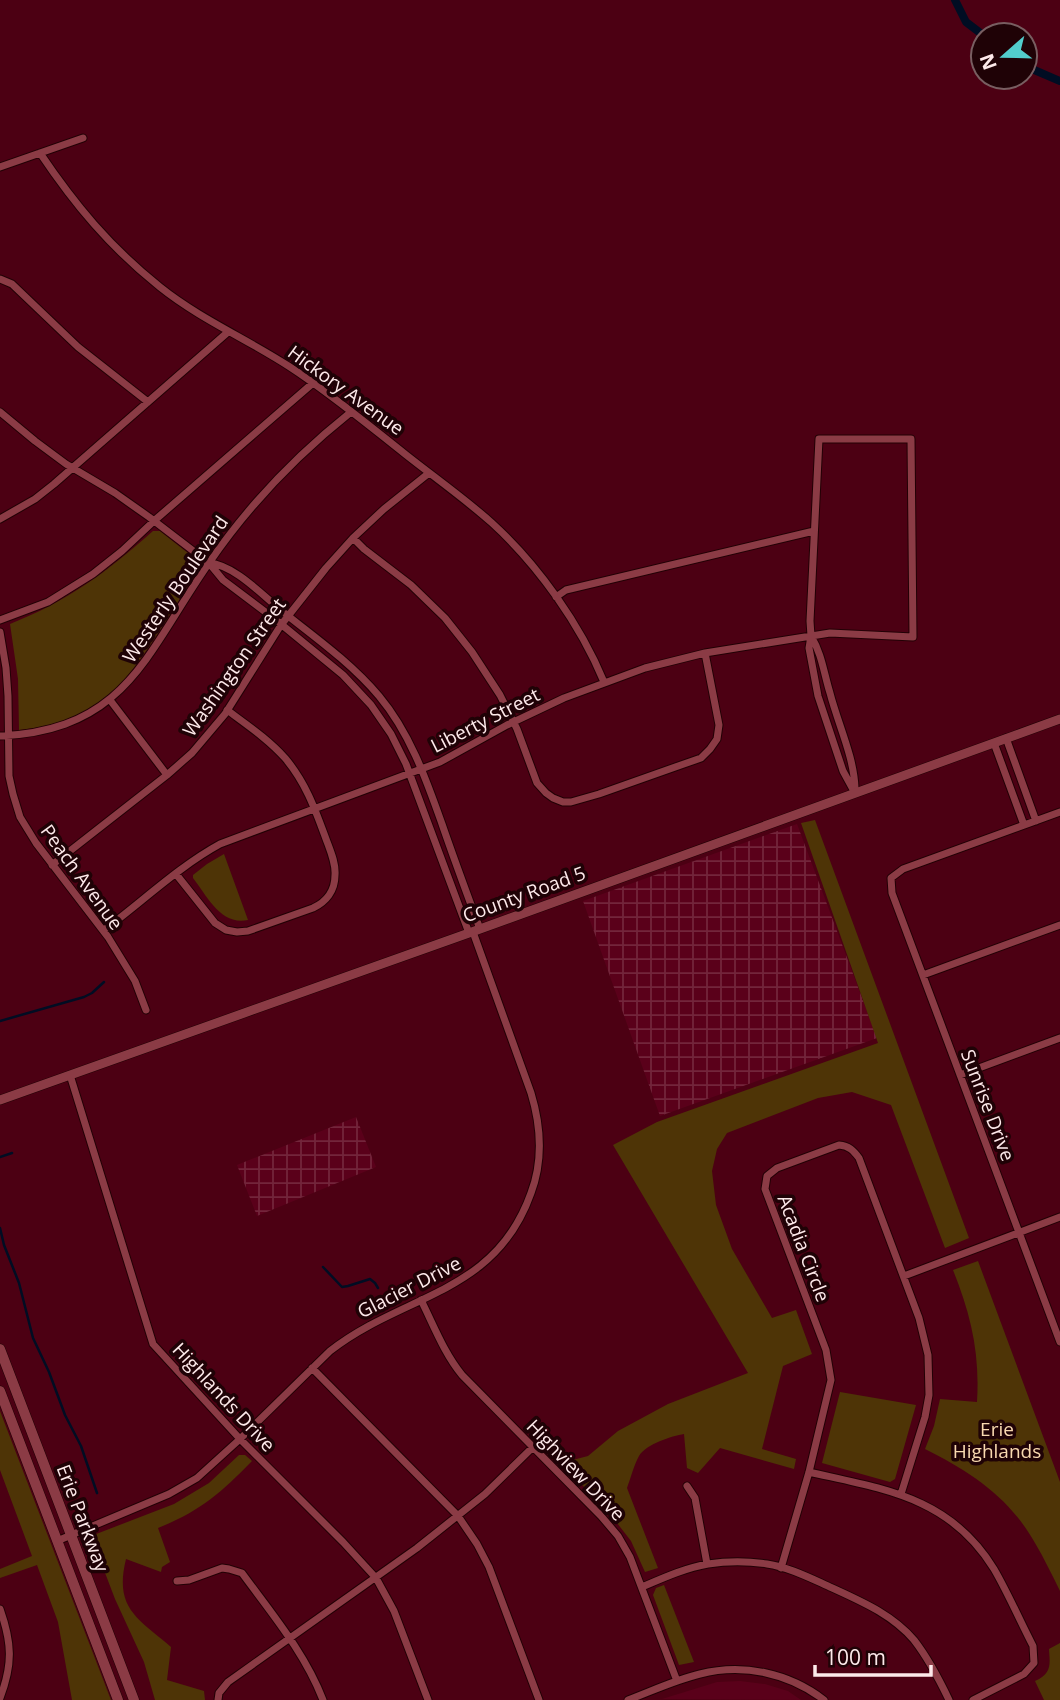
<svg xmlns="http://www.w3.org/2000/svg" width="1060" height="1700" font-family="'Open Sans',sans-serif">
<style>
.built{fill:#5a001a}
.industrial{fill:url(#industrial-grid)}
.green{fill:#4e3406}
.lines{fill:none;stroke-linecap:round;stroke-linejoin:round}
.stream{stroke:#000d23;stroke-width:2.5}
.canal{stroke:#000d23;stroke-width:8}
.minor-casing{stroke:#220005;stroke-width:9}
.tertiary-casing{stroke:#220005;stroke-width:10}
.secondary-casing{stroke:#220005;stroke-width:11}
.minor{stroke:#8b3b45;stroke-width:7}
.tertiary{stroke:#8b3b45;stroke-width:9}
.secondary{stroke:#8b3b45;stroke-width:10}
.labels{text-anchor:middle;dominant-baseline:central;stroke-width:7;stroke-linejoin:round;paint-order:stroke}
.street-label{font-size:19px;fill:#fde9ea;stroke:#1f0206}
.park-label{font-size:19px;fill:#f9d9b0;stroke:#1f0206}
</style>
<defs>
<pattern id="industrial-grid" width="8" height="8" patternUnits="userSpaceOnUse" patternTransform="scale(1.75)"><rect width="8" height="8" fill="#5a001a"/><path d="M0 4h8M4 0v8" fill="none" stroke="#73253b"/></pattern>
</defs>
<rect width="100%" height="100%" fill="#4c0013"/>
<path class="built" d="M740,1681L765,1684L788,1691L801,1700L662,1699L717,1682Z"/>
<path class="industrial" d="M797,824L877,1038L660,1116L583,901Z
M356,1117L376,1167L257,1216L237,1165Z"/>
<path class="green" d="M153,531H160L198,561L200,567C187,587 175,607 162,627C137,665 116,699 72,718C55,725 37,728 19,730L18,679L10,624C68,601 107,572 153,531Z
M815,820L969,1238L945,1248L891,1105L852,1092L818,1098L727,1133L717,1149L712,1171L716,1205L732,1249L772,1318L796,1310L812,1354L783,1366L762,1449L796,1459L794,1469L720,1448L698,1473L687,1468L684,1434C672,1436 646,1444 639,1456C634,1465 631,1477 627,1488L658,1568L645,1572L631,1541L610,1514L561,1463L588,1456L618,1431L668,1404L748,1373L613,1145L657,1122L878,1043L801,823Z
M224,854L248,920C221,926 207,896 193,878V875L207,864Z
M978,1261L1060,1482V1591C1052,1575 1044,1558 1035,1543C1009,1497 971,1472 925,1449L934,1426L940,1399L977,1402C980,1353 971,1315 953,1270Z
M840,1392L916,1405L895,1479L890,1482L822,1463Z
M0,1411L111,1700H72L58,1622L37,1565L0,1578V1569L32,1556L0,1470Z
M239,1455H245L252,1461C220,1494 200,1511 158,1528L170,1562L162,1567L161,1572L126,1559C114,1608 137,1618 171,1647L167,1680L204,1691L205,1700H155L144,1662L115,1599L91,1536L174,1504L209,1483Z
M664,1585L694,1662L679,1665L653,1595L656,1588Z
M1060,1643V1700H1044L1035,1681C1052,1673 1050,1665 1049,1649Z"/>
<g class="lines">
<path class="stream" d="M0,1021L84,997L92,993L104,982
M0,1157L12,1153
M0,1228L4,1245L19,1283L33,1338L49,1372L65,1415L81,1446L97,1493
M323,1267L342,1287L348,1286L370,1279L375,1283L378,1288"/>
<path class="canal" d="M955,0L966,22L983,35
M1025,66L1060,81"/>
<g class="minor-casing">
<path id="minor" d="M40,153C75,205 110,247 160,287C200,319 247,339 290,367C330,393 367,424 405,454C434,477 464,498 492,523C538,565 580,624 604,682
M0,167L83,138
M0,279L12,284L78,347L148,402
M0,412L35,441L66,464L115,493L149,517L209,563L223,580L276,620L343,675L371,705L391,734L406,764L469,933
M0,519L35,499L54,484L228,332
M353,538L364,549L411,585L445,618L472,652L500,695L517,729L537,783L546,793L553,798L563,802H571L599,794L681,765L701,758L710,749L717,739L719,725L705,653
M209,563C235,565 263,596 283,612C316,638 351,663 379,696C410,733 426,779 442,824C454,859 467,894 480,929
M556,597L566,590L814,531
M0,620L48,602L93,574L122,551L155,520L313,383
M0,632L6,668L8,696L9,776L13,794L20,817L36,843L108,937L135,981L146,1010
M811,636C822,654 824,674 830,693C838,724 854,757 855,788
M110,700L167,775
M0,736C127,730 146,653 209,563C248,506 297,455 351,412
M1006,738L1036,821
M994,743L1024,825
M1060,812L903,869L891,878L892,893L1060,1342
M52,865L167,775L192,753L225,714L281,625L326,568L353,538L384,509L429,473
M176,874L215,923L226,930L237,932L248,931L313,908C326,902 335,891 335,875C336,863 330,850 326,839C315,809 306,783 285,758C268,739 247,725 227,710
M104,930C142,902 178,867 220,844L440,762L507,725L564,698L645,668L705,653L830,633L913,637L911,439H819L810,621L811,636L809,648L818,696L843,771L855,793
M923,975L1060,925
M70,1075L153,1344L240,1439L343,1542L376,1578L394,1611L428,1700
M960,1075L1060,1038
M904,1276L1060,1217
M421,1300C434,1326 444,1353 462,1375L601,1516L618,1536L630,1557L677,1681
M312,1368L458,1516L477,1544L489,1567L539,1700
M809,1472C884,1489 950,1497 994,1569C1008,1593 1020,1621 1033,1646L1034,1663L1024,1674L973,1700
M687,1486L695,1498L707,1564
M57,1541L169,1494L197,1478L240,1439L330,1351C404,1293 495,1295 531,1193C543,1161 541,1126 531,1093L473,932
M781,1568L809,1472L831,1380L826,1350L765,1189L767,1176L777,1168L839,1145C849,1146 853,1150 859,1158L919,1318L928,1355L929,1395L925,1417L901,1494
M177,1581L189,1580L222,1568L229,1569L242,1573C272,1614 305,1653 323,1700
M642,1587C663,1578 685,1568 708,1564C727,1561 748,1561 767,1564C788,1567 808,1577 828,1586C858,1600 891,1613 914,1640C928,1658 939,1679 949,1700
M0,1609C12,1643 13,1664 0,1698
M218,1700L219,1693L228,1682L417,1548L485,1494L532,1448
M628,1700C652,1691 675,1680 700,1674C743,1663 789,1673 824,1700"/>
</g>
<g class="tertiary-casing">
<path id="tertiary" d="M0,1100L469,933L1060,719"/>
</g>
<g class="secondary-casing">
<path id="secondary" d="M0,1349L134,1700
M0,1391L118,1700"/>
</g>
<use href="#minor" class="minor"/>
<use href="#tertiary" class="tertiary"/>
<use href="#secondary" class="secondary"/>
</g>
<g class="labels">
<g class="street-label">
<text transform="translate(346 390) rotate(36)">Hickory Avenue</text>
<text transform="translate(175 589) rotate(-56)">Westerly Boulevard</text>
<text transform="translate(234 667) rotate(-55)">Washington Street</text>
<text transform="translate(485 720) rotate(-27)">Liberty Street</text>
<text transform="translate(82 877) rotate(54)">Peach Avenue</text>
<text transform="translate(524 894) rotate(-20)">County Road 5</text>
<text transform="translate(988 1105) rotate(69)">Sunrise Drive</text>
<text transform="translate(804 1248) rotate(69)">Acadia Circle</text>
<text transform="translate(409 1287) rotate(-27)">Glacier Drive</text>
<text transform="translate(224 1397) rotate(47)">Highlands Drive</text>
<text transform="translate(576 1470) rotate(46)">Highview Drive</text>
<text transform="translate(83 1518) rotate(69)">Erie Parkway</text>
</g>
<g class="park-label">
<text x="997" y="1429">Erie<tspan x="997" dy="22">Highlands</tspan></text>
</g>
</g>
<g transform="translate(1004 56) rotate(250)"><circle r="33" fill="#1f0206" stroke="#785e61" stroke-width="2"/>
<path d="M0-5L12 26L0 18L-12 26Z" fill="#52cdcc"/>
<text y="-10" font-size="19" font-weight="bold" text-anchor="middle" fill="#fde9ea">N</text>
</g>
<path d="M815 1665v10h116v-10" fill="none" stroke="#fde9ea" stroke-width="3.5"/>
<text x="825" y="1665" font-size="21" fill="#fde9ea" stroke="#1f0206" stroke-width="5" paint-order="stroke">100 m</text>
</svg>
